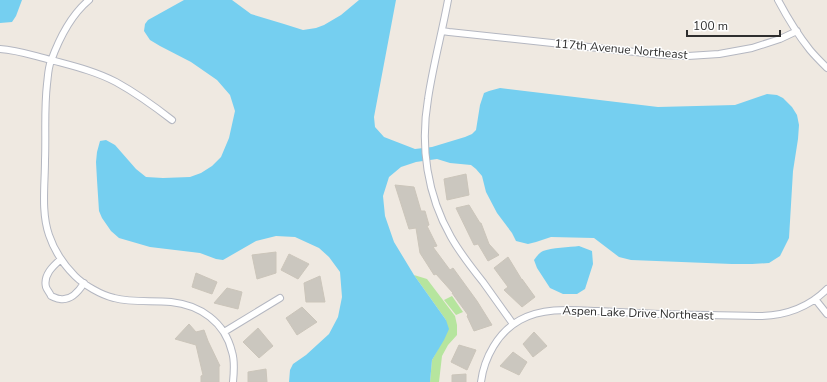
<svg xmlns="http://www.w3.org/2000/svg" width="827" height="382" font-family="'Nunito Sans',sans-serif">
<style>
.green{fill:#b6e59e}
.water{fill:#75cff0}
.building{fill:#cbc7bf;stroke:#cbc5ba}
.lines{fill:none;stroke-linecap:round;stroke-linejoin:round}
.street-casing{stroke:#b4b7c1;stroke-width:8}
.street{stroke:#fff;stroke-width:6}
.labels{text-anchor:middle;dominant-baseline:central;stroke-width:3;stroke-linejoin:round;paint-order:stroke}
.street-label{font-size:12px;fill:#2e2e2e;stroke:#fff}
</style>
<rect width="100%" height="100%" fill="#efe9e1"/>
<path class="green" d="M414,275L427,279L455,316L457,325V335L448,345L442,356L439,382H430L432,360L437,351L446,320Z
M452,296L463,312L456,315L444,300Z"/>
<path class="water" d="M0,0H22L16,16L12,22L0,23Z
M184,0H232L251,14L284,24L303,30L316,28L324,25L341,15L359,0H396L374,117L375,127L384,137L415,149L432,147L465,137L472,134L476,130L480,105L484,93L489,91L500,88L658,107L735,105L767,94L777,95L783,98L792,107L797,115L799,125L798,139L793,171L789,238L780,256L769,263L752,264H732L631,260L619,257L594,238L551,237L536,242L528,244L516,241L512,233L497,213L486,192L482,176L476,169L471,165L450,163L437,159L416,162L401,167L389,177L383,196L385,216L394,242L414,275L446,320L449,329L444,340L432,360L430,382H289L290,370L293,364L306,355L329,334L338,317L342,297L340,272L329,257L319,248L295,237L276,236L256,241L223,260L216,259L200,253L150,247L119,238L111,231L102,218L99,211L97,180L96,162L97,152L100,141L106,140L115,145L136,169L146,177L163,178L190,177L201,173L212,166L221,157L229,138L235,111L230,95L217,80L191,62L160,46L150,40L144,31L145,24L148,20Z
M579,246L592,251L593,264L585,289L577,294H563L550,288L537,268L534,260C537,256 539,253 543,251C551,248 570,247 579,246Z"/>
<path class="building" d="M466,174L469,195L447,200L444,179Z
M395,185L414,187L421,211H425L429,225L427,226L437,246L433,247L450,270L453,268L477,301L492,325L474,331L467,316L468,315L452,293H453L436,274L434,275L420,253L416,228L409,229Z
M469,205L480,223H481L489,244L499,255L488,261L478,244L474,245L456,208Z
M276,252V273L257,279L252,255Z
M289,254L309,264L298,279L281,270Z
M508,257L522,280V279L535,297L522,307L504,290L508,287L494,268Z
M196,273L217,282L212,294L192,287Z
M320,276L325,302H306L304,283Z
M227,288L242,292L238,309L214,303Z
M302,307L317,322L297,335L286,318Z
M189,324L196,332L204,330L208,341L220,366H219V382H201V376L203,375L196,345L175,339Z
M258,328L273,346L259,358L243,342Z
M534,332L547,346L533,357L523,344Z
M459,345L476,350L467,370L451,362Z
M513,352L527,362L519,375L500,366Z
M266,369L267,382H248V372Z
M466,374V382H452V375Z"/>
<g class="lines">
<g class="street-casing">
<path id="street" d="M89,0C71,15 59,39 51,61C48,68 48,77 47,84C44,110 46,135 45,160C45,185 41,212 49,235C54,250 64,265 75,276C84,285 101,295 114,298C133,303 152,300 171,302C200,305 225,322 232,352C235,361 234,372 233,382
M448,0C442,33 433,65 428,99C420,146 427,195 451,237C460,253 471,267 483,282C493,296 503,310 513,324
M778,0C787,17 798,35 810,50C815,56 821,62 827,68
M442,31L449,32L663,55L688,56L719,54L752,48L780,39L797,31
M0,49C18,50 34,56 51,60C73,66 95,71 116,82C136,93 154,106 172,120
M61,259C53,266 43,275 46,287C47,290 50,293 51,296C54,297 57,299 60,299C71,301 79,291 84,283
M815,299L827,314
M224,332L280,298
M481,382C484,358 498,332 520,320C544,307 572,310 598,311C618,312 638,313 659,314C693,315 728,315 762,316C787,315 809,307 827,289"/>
</g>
<use href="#street" class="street"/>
</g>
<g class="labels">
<g class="street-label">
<text transform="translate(621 49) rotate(5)">117th Avenue Northeast</text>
<text transform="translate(638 313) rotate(2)">Aspen Lake Drive Northeast</text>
</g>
</g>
<path d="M687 30v6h93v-6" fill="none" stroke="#2e2e2e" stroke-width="2"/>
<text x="693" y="30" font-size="12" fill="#2e2e2e" stroke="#ffffff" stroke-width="3" paint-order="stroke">100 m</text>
</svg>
